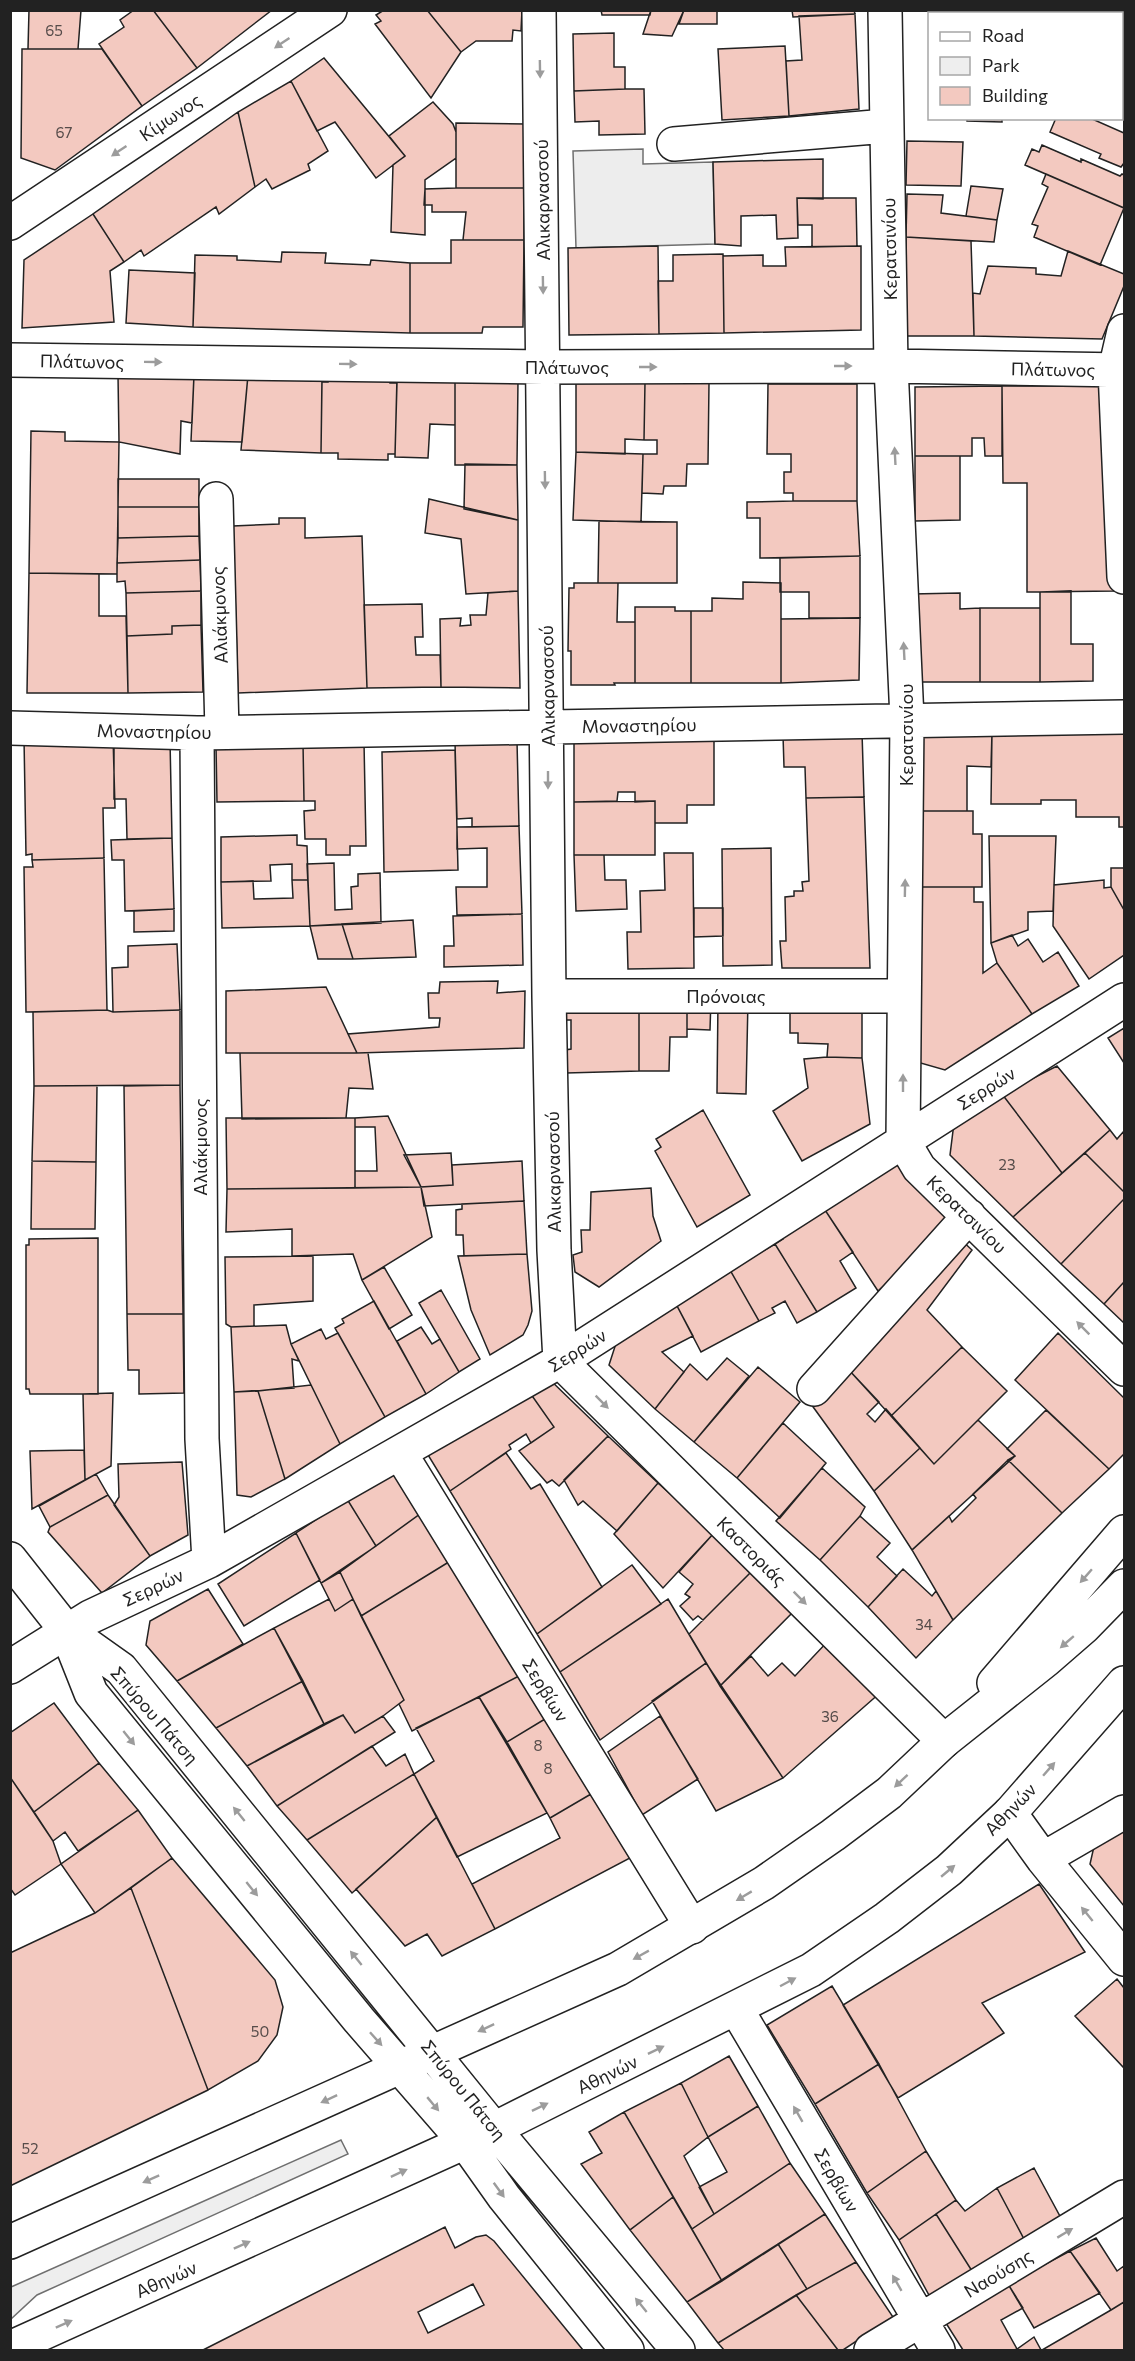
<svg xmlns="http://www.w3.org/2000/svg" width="1135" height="2361" font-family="Commissioner,sans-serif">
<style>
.green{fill:#eee;stroke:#6f6f6f;stroke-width:1.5}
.parking{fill:#ededed;stroke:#6f6f6f;stroke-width:1.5}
.building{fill:#f3c9c0;stroke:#222;stroke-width:1.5;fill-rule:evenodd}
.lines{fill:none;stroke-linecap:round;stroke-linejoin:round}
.minor-casing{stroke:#222;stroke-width:36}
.highway-casing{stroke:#222;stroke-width:36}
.minor{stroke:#fff;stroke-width:33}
.highway{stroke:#fff;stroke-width:33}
.oneway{fill:#9c9c9c}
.labels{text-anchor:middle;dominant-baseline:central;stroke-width:4.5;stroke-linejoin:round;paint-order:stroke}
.number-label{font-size:15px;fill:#564c4a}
.street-label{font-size:18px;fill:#222;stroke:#fff}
</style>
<rect width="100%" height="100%" fill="#fff"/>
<path class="green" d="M341,2140L348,2154L37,2295L11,2319V2287Z"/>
<path class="parking" d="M643,149V164L713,162L715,244L576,248L573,151Z"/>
<path class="building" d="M29,10H81L78,49H28Z
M134,10H153L197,68L142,106L99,44L124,27L120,20Z
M153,10H272L197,68Z
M384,10H427L461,52L431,98L375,24L381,21L376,15Z
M427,10H522L521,31L513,30L512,41H476L461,52Z
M601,10H651L650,15H602Z
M651,10H684L672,36L643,34Z
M684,10H717V24H679Z
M792,10H854L855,14L793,17Z
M970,10H1004V14H970Z
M855,14L859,109L789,116L786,61L802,60L799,16Z
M614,33V67H625V89L574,91L573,34Z
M785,46L789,116L722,120L718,49Z
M22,49H102L142,106L55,170L21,158Z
M324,58L405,156L376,178L335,122L317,131L291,81Z
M291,81L328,151L308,164L310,170L272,189L266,179L255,187L238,112Z
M625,89H644L645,134L599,135V121L575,122L574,91Z
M433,102L453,124L456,132V158L425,180V235L391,232L393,165L405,156L389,136Z
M238,112L255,187L219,214L216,207L144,256L141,250L124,262L93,214Z
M967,118H1002V122L967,121Z
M1056,118H1090L1124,133V163L1121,167L1099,158L1101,154L1050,132Z
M456,123L525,124L524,188H456Z
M907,141L963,142L961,186L906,185Z
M1042,145L1081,162V159L1120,176L1122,174L1124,175V208L1025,165L1032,149L1039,152Z
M823,159V199L797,198L798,238L777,239L776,215L741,216V246L715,244L713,162Z
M1046,174L1124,208L1100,265L1034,237L1038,226L1032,224L1048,187L1042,184Z
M971,186L1003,189L997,220L966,216Z
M456,188H524V240H463L466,212H432V205H424L425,189Z
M907,194L943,195L941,213L997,220L994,242L906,237Z
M797,198H856L857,246L812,247V225H798Z
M93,214L124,262L110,271L114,322L22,328L24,260Z
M906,237L971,241L974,336H906Z
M451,240H524L523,327H483L482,333H410V263H451Z
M658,246L659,334L569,335L568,248Z
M861,246V330L724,333L723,256L763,255V266H786L785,247Z
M1068,251L1124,274V286L1102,339L974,336L973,293L980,294L988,266L1036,268V274L1061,276Z
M282,252L326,253L325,263L370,265L371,260L410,263V333L193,327L195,255L237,256V260L281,262Z
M723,254L724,333L659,334L658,281H673V255Z
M129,270L195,273L193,327L126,323Z
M118,375H194L192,423L181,421L180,454L119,442Z
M194,375H248L242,442L191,441Z
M248,375H322L321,453L241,450Z
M328,376L390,377V383H397L395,454H388V460L338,459V453H321L322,382H328Z
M397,377L455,379V425L430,424L428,458L395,457Z
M455,379L518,380L517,465H455Z
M576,381L645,382L644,440L625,439V454L576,452Z
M645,382L709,383L708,464H687L686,486H664L663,494L642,493L643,454H657V440H644Z
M768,384H857V501H793V493H784V472H791V454H767Z
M1002,386H1115L1116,591L1027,592V483H1003Z
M1002,386V456H985L984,438H972V456H915V387Z
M31,431L65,432V441L119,442L117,574L29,573Z
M576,452L643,454L641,522L573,520Z
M915,456H960V520L915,521Z
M465,464L517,465L518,520L464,509Z
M118,479H199V507H118Z
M429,499L518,520V591L466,594L461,539L425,533Z
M793,501H857L860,556L760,558V518H747V502Z
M118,507H199V536L118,538Z
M279,518H305V538L362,536L367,688L238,693L233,526L279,524Z
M599,521L677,522V583H598Z
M199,536L200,560L117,563L118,538Z
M860,556V618H809V592H780V558Z
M200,560L201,591L126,593L125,581L117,582V563Z
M29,573L99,574V616H126L128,693H27Z
M743,582L781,583V683H691V611H712V598L743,599Z
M574,583H618L617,622H635V683H614L615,685H571V651H568L569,588H574Z
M201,591V625L172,626V634L127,636L126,593Z
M518,591L520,688L441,687L440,619L461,618L460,626L471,625L470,615H486L488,593Z
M1071,591V644H1093V681L1040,682V592Z
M960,593V609L980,608V682H912V594Z
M422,604L423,637H415L416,655H440L441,687L367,688L364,605Z
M635,607H675V611H691V683H635Z
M980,608H1040V682H980Z
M860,618L859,680L781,683V619Z
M201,625L203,692L128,693L127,636L172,634V626Z
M862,732L864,797L806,798L805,767H784L783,735Z
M992,732L1124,733V827H1119V817H1076V800H1041V804H991Z
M992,732L991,767L967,766V811H916V735Z
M113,736L115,808H103L104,858L32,860V854L26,855L24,738Z
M574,737H714V805H687V823H655V801L635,802V792H618L617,801L574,802Z
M170,740L172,838L127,839L126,799H114V744Z
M517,741L519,826L472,827V818L457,819L455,742Z
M364,742L366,846H350V855H326V839H305L304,811L315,810V801H304L303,743Z
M303,743L304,801L217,802L216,745Z
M455,750L458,870L384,872L382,752Z
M864,797L870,968H782L780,941H786L785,897L794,896V891H803L802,882L809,881L806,798Z
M655,801V855H574V802Z
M916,811H973V834H982V887H917Z
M519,826L522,914L457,915L456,887H487V848L457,849V827Z
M297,835V845L307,846L308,880H292V864L270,865L271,881L221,882V837Z
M989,836H1056L1053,911L1028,912V930L991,943Z
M172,838L174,909L125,911L124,860H112L111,840Z
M771,848L772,965L723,966L722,849Z
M664,853H693L694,968L628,969L627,932H641L640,891L665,890Z
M574,855H604L605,880H626L627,909L576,911Z
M104,858L107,1010L26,1012L24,867H33L32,860Z
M334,863L335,910L352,909L351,887L358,886V874L380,873L381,923L310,926L307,864Z
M1111,868H1124V910L1111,887Z
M292,880H308L310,926L222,928L221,882L253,881L254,899L293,898Z
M1104,880V888L1111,887L1124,910V955L1089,979L1053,926L1054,885Z
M917,887H974V902H983V973L997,963L1032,1014L945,1070L917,1062Z
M694,908H723V936L694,937Z
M174,909V931L134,932V911Z
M522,914L523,965L444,967V946H454L453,916Z
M413,920L416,957L353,959L342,924Z
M342,924L353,959H318L310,926Z
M1012,935L1018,946L1028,939L1043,962L1058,952L1079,986L1032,1014L997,963L991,943Z
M177,944L180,1010L113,1012L112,968L128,967V946Z
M498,981L497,993L525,991L524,1048L357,1053L348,1034L439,1027L440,1018H429L428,993H439L440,982Z
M326,987L357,1053H226V991Z
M639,997L687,998V1037H670L669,1071H639Z
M639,997V1071L566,1073L565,1050L571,1049V1020H565L564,998Z
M687,998H711L710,1030L687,1029Z
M718,1000H748L746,1094L717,1093Z
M790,1001H862V1058L827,1057L828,1044L798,1043V1033H790Z
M107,1010L113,1012L180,1010V1085L34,1086L33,1012Z
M1124,1028V1063L1108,1038Z
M240,1053H368L373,1089L349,1088L346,1118L242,1119Z
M827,1057L862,1058L870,1124L802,1161L773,1111L808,1088L804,1059Z
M1057,1066L1110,1130L1062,1173L1002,1094Z
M180,1085L183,1314H127L124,1086Z
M34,1086H97L96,1162L32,1161Z
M1002,1094L1062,1173L1013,1217L950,1155L954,1123Z
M703,1110L750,1195L697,1227L655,1151L661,1147L656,1139Z
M388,1116L421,1187L355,1188V1171H377L375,1127H355V1118Z
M226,1118H355V1188L227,1189Z
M1110,1130L1117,1139L1124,1131V1192L1085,1153Z
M451,1153L453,1185L421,1187L404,1155Z
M1085,1153L1124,1192V1199L1061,1264L1013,1217Z
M893,1160L952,1223L878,1291L823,1207Z
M32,1161L96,1162L95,1229H31Z
M522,1161L524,1201L424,1206L421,1187L453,1185L452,1165Z
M421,1187L432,1237L362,1280L353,1254L292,1256V1229L226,1232L227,1189Z
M651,1188L653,1216L661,1241L599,1287L575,1272L573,1255L582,1252L581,1230H590L591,1192Z
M1124,1199V1282L1104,1304L1061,1264Z
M524,1201L527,1254L464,1256L463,1235H456V1210L462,1209V1204Z
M823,1207L853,1252L840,1261L856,1288L817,1312L775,1244L783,1239L780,1234Z
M957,1236L972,1250L927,1310L962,1347L891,1416L848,1369Z
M98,1238V1394H30L29,1389H26V1245H29V1239Z
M775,1244L817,1312L797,1323L785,1301L772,1308L775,1313L759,1321L730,1270Z
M527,1254L532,1311L528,1325L523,1335L490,1355L471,1310L458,1256Z
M313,1256V1301L254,1305V1326L231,1327L226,1324L225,1257Z
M384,1267L412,1315L389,1329L362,1280Z
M730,1270L759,1321L701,1352L675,1302Z
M1124,1282V1323L1104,1304Z
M441,1290L480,1359L459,1372L419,1303Z
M374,1301L426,1394L385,1417L335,1328L344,1323L342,1319Z
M675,1302L693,1336L662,1352L684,1372L655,1409L609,1365L620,1331Z
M127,1314H183L184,1393L139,1394V1370H128Z
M286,1325L291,1344L299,1361L292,1359L294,1388L234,1392L231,1327Z
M421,1327L432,1344L440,1339L459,1372L426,1394L397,1341Z
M321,1329L326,1339L338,1333L385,1417L340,1444L291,1344Z
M1058,1333L1124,1398V1454L1109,1469L1015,1380Z
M962,1347L1007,1391L934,1464L891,1416Z
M727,1358L749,1376L694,1442L655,1409L690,1364L707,1380Z
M758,1367L800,1402L737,1478L694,1442Z
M848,1369L879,1402L867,1414L875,1422L886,1409L920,1448L874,1491L811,1404Z
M546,1376L608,1436L559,1486L552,1480L547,1483L519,1451L554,1427L528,1390Z
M311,1385L340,1444L285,1479L258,1391Z
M528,1390L554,1427L531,1443L526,1434L509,1445L511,1449L450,1491L425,1450Z
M258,1391L285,1479L251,1497L237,1495L234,1392Z
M113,1393L111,1466L85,1480L83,1394Z
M1046,1410L1109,1469L1062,1513L1008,1460L1015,1456L1007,1449Z
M978,1420L1015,1456L912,1550L874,1491L920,1448L934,1464Z
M783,1423L826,1463L780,1518L737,1478Z
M608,1436L658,1483L617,1531L583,1501L578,1505L564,1480Z
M84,1450L85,1480L32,1509L30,1451Z
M506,1453L531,1489L540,1484L602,1587L537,1634L450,1491Z
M1008,1460L1062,1513L953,1620L912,1550L949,1516L952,1522L976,1498L973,1494Z
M182,1462L188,1535L150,1556L114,1505L119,1497L118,1464Z
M397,1465L424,1511L376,1546L347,1499Z
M822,1468L865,1507L860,1516L820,1560L776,1521Z
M96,1474L108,1495L50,1527L39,1506Z
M658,1483L714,1533L663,1588L614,1534Z
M108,1495L150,1556L102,1593L48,1532L50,1527Z
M347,1499L376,1546L321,1583L296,1533Z
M424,1511L452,1560L361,1616L340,1572Z
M860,1516L890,1543L877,1557L897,1576L868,1607L820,1560Z
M296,1533L320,1580L244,1626L218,1584Z
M714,1533L754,1569L703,1620L698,1616L693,1620L680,1606L690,1597L685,1594L693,1584L679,1572Z
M452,1560L519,1676L412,1731L399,1704L404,1700L361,1616Z
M632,1565L661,1604L560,1672L537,1634Z
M754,1569L795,1610L720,1686L689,1634Z
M903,1569L932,1596L936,1591L953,1620L916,1658L868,1607Z
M340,1572L353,1599L335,1611L321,1583Z
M208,1589L243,1644L177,1681L146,1645L150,1621Z
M329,1599L335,1611L353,1599L404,1700L383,1716L355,1733L343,1715L324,1724L274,1628Z
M668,1599L706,1663L600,1740L560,1672Z
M274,1628L303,1681L216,1728L177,1681Z
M829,1640L881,1692L783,1778L720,1686L751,1656L768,1676L782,1663L795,1676Z
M706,1663L783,1778L716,1811L652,1701Z
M519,1676L545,1719L507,1742L479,1697Z
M303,1681L324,1724L247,1766L216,1728Z
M479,1697L547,1813L457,1857L414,1774L434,1761L416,1728Z
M54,1703L99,1763L34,1812L10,1777V1733Z
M343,1715L355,1733L383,1716L395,1732L277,1806L247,1766Z
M660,1716L698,1779L642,1815L608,1752Z
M545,1719L591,1794L550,1818L507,1742Z
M372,1746L386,1766L405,1754L414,1774L307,1840L277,1806Z
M99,1763L138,1810L78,1851L65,1832L53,1841L34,1812Z
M414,1774L437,1817L352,1893L307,1840Z
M10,1777L53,1841L61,1864L15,1895L10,1888Z
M591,1794L630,1858L495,1929L472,1884L560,1838L550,1818Z
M138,1810L172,1858L95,1913L61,1864Z
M437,1817L495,1929L442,1956L427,1934L405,1946L356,1889Z
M1124,1826V1906L1090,1864L1095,1842Z
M172,1858L275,1980L283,2007L277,2035L258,2061L208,2090L131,1888Z
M1039,1884L1085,1952L982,2003L1004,2033L898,2098L843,2005Z
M131,1888L208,2090L10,2186V1953L95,1913Z
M1117,1979L1124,1988V2068L1075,2016Z
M832,1986L879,2064L815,2104L767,2025Z
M729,2056L758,2106L708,2137L681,2083Z
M879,2064L926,2151L867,2193L815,2104Z
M681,2083L708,2137L684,2156L714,2214L692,2229L624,2112Z
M758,2106L790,2163L714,2214L699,2187L727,2172L708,2137Z
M624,2112L673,2197L630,2230L581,2164L602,2153L589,2132Z
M926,2151L956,2200L899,2240L867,2193Z
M790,2163L825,2214L722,2281L692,2229Z
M1034,2168L1062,2220L1025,2241L997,2188Z
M997,2188L1025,2241L972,2271L936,2214L956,2200L965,2211Z
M673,2197L722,2281L687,2302L630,2230Z
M825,2214L856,2262L807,2289L778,2244Z
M936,2214L972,2271L930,2297L899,2240Z
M445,2227L455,2248L476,2237L486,2235L494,2241L583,2350H203ZM473,2284L484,2305L428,2333L418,2312Z
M1096,2238L1117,2271L1124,2266V2302L1111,2310L1070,2251Z
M778,2244L807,2289L718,2343L687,2302Z
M1070,2251L1100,2293L1034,2328L1008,2284Z
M856,2262L893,2317L843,2350H838L796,2295Z
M1008,2284L1023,2308L1001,2320L1017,2349L1014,2350H963L944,2320Z
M796,2295L838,2350H724L718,2343Z
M1124,2302V2350H1042L1111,2310Z
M1034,2337L1041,2350H1014L1017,2349Z"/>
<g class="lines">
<g class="minor-casing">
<path id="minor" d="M539,10L549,996L554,1250L560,1361L944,1741
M885,10L891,366L907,719L903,1141L919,1168L1124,1369
M674,144L886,126
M10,223L330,10
M1124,331L1115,370L1124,577
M10,360L544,367L891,366L1124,370
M216,499L222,731
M10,728L197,733L1124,717
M197,733L202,1439L209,1561
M549,996H903
M814,1389L969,1216
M400,1453L692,1927
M10,1559L66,1630L91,1693L359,2020L465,2142L504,2197L627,2350
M66,1630L121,1669L494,2129L678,2350
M10,1667L90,1617L209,1561L560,1361L1124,1000
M1010,1813L1043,1859L1124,1959
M1043,1859L1124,1812
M737,2010L938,2350
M871,2350L1124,2197"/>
</g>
<g class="highway-casing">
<path id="highway" d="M994,1683L1124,1532
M10,2242L618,1969L764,1883L833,1835L889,1793L944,1741L1046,1660L1084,1627L1124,1586
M10,2348L494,2129L811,1970L887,1918L949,1870L1010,1813L1124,1683"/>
</g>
<use href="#minor" class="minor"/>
<use href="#highway" class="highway"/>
</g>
<defs><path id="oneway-solid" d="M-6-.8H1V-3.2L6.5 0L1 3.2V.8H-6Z" transform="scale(1.5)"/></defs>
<g class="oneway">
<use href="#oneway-solid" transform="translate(282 43) rotate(146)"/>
<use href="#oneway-solid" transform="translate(540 69) rotate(89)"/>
<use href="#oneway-solid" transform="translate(119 151) rotate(146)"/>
<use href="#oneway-solid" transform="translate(543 285) rotate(89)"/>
<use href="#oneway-solid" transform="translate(153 362) rotate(1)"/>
<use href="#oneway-solid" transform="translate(348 364) rotate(1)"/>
<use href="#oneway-solid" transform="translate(843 366)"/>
<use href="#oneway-solid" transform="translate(648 367)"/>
<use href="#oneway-solid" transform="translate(895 456) rotate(-93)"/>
<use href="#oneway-solid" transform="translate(545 480) rotate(89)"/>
<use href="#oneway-solid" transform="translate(904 651) rotate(-93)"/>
<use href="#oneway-solid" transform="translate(548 780) rotate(90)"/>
<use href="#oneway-solid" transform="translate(905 888) rotate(-89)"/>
<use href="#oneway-solid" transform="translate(903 1083) rotate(-90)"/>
<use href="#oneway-solid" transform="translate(1083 1328) rotate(-135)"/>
<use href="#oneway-solid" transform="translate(602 1402) rotate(45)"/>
<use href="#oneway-solid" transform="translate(1086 1576) rotate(131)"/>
<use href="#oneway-solid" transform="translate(800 1598) rotate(45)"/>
<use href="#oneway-solid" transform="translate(1067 1642) rotate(139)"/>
<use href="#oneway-solid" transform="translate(129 1738) rotate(51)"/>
<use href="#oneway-solid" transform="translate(1049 1769) rotate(-49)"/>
<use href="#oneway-solid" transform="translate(901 1781) rotate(137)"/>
<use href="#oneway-solid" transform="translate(239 1814) rotate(-129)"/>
<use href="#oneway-solid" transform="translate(948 1871) rotate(-40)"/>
<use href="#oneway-solid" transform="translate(252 1889) rotate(51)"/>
<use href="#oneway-solid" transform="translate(744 1896) rotate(149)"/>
<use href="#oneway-solid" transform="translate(1087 1914) rotate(-129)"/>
<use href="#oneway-solid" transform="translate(641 1955) rotate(151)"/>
<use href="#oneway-solid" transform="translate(356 1958) rotate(-129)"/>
<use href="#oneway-solid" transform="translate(788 1982) rotate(-28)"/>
<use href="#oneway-solid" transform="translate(486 2028) rotate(155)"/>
<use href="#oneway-solid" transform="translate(376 2039) rotate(48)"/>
<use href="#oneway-solid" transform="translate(656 2050) rotate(-26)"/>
<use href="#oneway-solid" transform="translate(329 2099) rotate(155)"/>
<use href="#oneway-solid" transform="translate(433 2104) rotate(50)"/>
<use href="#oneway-solid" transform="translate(540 2107) rotate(-26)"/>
<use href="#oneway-solid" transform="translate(798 2114) rotate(-120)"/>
<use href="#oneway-solid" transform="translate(399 2173) rotate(-25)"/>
<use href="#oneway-solid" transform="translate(151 2179) rotate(156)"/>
<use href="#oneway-solid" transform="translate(499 2190) rotate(54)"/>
<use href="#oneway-solid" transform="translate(1065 2233) rotate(-31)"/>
<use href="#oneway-solid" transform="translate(242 2245) rotate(-24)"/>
<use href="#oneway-solid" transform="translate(897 2283) rotate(-120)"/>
<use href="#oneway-solid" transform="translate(641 2305) rotate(-129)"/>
<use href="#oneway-solid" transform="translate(64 2324) rotate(-24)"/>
</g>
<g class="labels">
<g class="number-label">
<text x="54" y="30">65</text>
<text x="64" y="132">67</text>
<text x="1007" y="1164">23</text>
<text x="924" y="1624">34</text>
<text x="830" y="1716">36</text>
<text x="538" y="1745">8</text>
<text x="548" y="1768">8</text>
<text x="260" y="2031">50</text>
<text x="30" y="2148">52</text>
</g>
<g class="street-label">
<text transform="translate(170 117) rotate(-34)">Κίμωνος</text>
<text transform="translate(542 200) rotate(-91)">Αλικαρνασσού</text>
<text transform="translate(889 249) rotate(-91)">Κερατσινίου</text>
<text transform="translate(82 361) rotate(1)">Πλάτωνος</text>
<text x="567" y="367">Πλάτωνος</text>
<text transform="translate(1053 369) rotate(1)">Πλάτωνος</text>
<text transform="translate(219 615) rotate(-92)">Αλιάκμονος</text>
<text transform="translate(547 686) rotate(-91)">Αλικαρνασσού</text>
<text transform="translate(639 725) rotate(-1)">Μοναστηρίου</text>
<text transform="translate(154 731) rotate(1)">Μοναστηρίου</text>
<text transform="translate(906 735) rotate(-90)">Κερατσινίου</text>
<text x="726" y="996">Πρόνοιας</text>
<text transform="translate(986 1088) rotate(-32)">Σερρών</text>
<text transform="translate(200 1147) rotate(-90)">Αλιάκμονος</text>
<text transform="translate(553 1172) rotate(-91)">Αλικαρνασσού</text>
<text transform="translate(967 1214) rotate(44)">Κερατσινίου</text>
<text transform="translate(577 1350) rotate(-32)">Σερρών</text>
<text transform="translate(752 1551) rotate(45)">Καστοριάς</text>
<text transform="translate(153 1587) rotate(-25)">Σερρών</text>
<text transform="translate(546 1690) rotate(58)">Σερβίων</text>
<text transform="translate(155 1715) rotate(49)">Σπύρου Πάτση</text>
<text transform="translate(1010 1809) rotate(-46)">Αθηνών</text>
<text transform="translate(607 2074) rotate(-26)">Αθηνών</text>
<text transform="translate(464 2090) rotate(51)">Σπύρου Πάτση</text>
<text transform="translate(837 2180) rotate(60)">Σερβίων</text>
<text transform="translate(998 2273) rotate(-31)">Ναούσης</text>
<text transform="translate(166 2279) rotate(-24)">Αθηνών</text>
</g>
</g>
<rect width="1135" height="2361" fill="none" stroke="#222222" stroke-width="24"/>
<rect x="928" y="12" width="195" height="108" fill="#ffffff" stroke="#a7a7a7" stroke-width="1.5"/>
<rect x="940" y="32" width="30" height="9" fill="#ffffff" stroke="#a7a7a7" stroke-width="1.5"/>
<text x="982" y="42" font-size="18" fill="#222222">Road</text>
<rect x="940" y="57" width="30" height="18" fill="#eeeeee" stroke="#a7a7a7" stroke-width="1.5"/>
<text x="982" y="72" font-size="18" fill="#222222">Park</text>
<rect x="940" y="87" width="30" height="18" fill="#f3c9c0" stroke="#a7a7a7" stroke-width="1.5"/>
<text x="982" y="102" font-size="18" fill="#222222">Building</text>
</svg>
